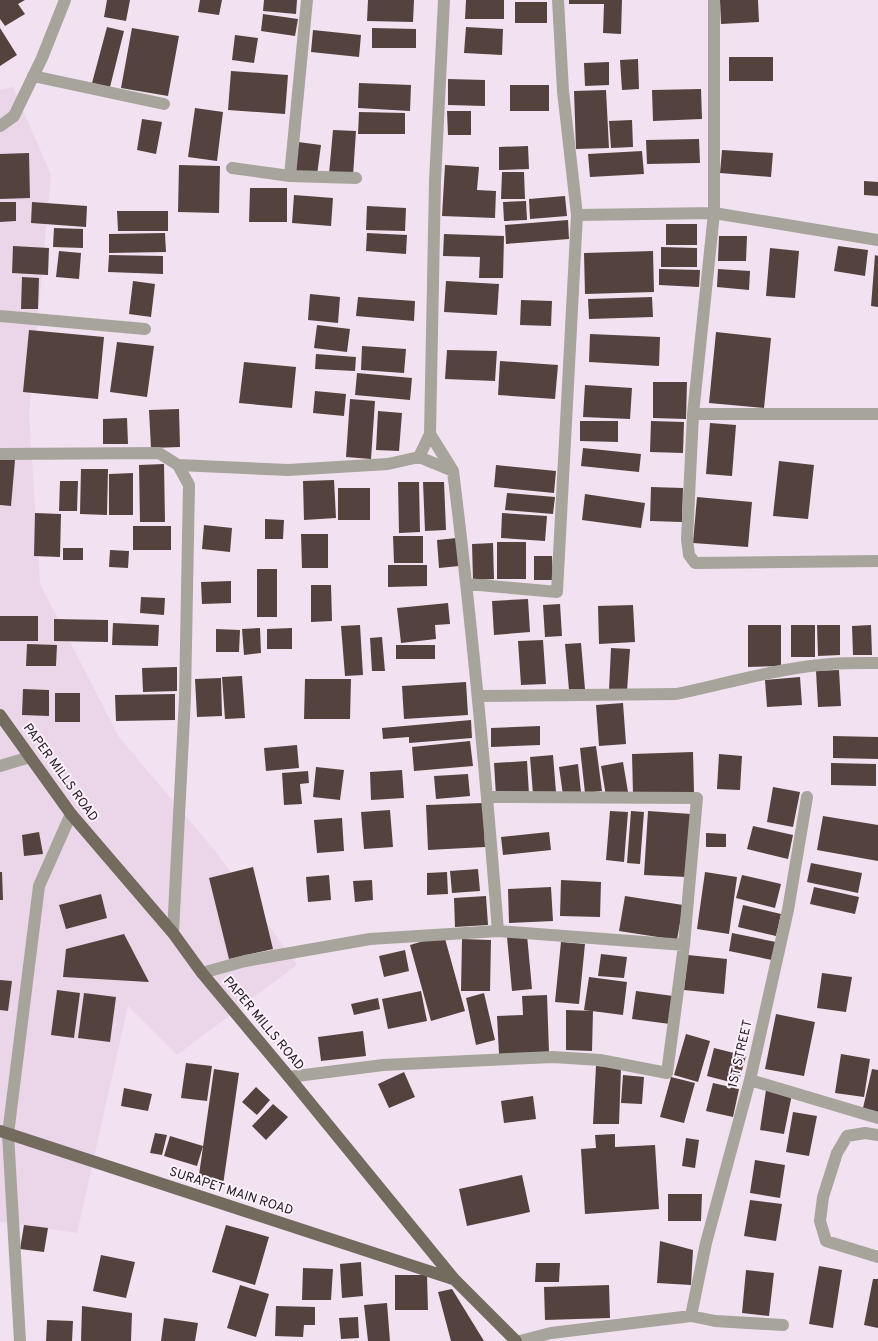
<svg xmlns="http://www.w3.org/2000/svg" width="878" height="1341" font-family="Overpass,sans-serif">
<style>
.built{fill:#ebd5e9}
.building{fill:#54423e}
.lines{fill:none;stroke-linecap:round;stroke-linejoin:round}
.minor{stroke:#a7a49c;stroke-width:12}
.major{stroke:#726b5e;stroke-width:12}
.labels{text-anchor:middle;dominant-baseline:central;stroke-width:4;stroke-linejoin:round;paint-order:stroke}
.street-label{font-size:13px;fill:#201b20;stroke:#fdf1fc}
</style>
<rect width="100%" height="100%" fill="#f2e2f1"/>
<path class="built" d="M13,87L51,175L29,414L40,584L119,737L216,852L297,965L177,1055L128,1006L77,1233L0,1222V90Z"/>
<path class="building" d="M0,0H25L18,4L25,14L5,26L0,19Z
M107,0H130L126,21L104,17Z
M200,0H222L219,15L198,12Z
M264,0H297L296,14L263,11Z
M368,0H414L413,22L367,21Z
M466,0H504V19H465Z
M569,0H622L621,34L603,33L604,4H569Z
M720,0H758L759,22L721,24Z
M515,2H547V23H515Z
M263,14L298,19L295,36L261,31Z
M107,27L124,31L110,87L92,83Z
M466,27L503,29L502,55L464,53Z
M0,28L17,55L0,66Z
M132,28L179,36L168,96L121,88Z
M372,28L416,29V48H372Z
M313,30L361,35L359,57L311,52Z
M235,35L258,38L254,63L232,60Z
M729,57H773V81H729Z
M638,59L639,89L622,90L620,60Z
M609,62V85L585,86L584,63Z
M231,71L288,75L285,114L228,110Z
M448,79L485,80V106L448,105Z
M359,83L411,85L410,111L358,108Z
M510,85H549V111H510Z
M701,89L702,119L653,121L652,90Z
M606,90L609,148L576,149L574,91Z
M195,108L223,112L217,161L188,157Z
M447,111H471V135H448Z
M359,112L405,113V134H358Z
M142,119L162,122L156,154L137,150Z
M632,120L633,147L611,148L609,121Z
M333,130L356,131L353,176L329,174Z
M699,139L700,163L647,164L646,140Z
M298,142L321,145L317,175L294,173Z
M528,146L529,169L499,170V147Z
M722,150L773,153L771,177L720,173Z
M642,151L644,174L590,177L588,154Z
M29,153L30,198L0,199V154Z
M179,165L220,166L219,213L178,212Z
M445,165L479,167L477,190L496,191L495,218L442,216Z
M502,172H524L525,199H501Z
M864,181L878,182V196L864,195Z
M250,188H287V222H249Z
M294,195L333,198L331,226L292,223Z
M565,196L567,216L530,219L529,199Z
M526,201L527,220L504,221L503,202Z
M0,202H16V221L0,222Z
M32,202L87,206L86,227L31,223Z
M367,206L406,208L405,231L366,230Z
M117,211H168V231H118Z
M568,220L569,239L506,244L505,225Z
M666,224H697V245H666Z
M54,228L83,229V248L53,247Z
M165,233L166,252L109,253V234Z
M367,233L407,235L406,254L366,251Z
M444,234L504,236L503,278H479L480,257L443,256Z
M719,236H747L746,261H718Z
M13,246L49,248L48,275L12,273Z
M838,246L868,250L865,276L834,271Z
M661,247L697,248V267H661Z
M770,248L799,251L795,298L766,296Z
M59,251L81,253L79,279L56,277Z
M653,251L654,292L585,294L584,253Z
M109,255L163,256V274L108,272Z
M875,255L878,256V307L871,306Z
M659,269L700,270L699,287L659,285Z
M718,269L750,271L749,290L717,287Z
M22,277L39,278L38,309H21Z
M133,281L155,284L151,317L129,314Z
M446,281L499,284L497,315L444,312Z
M310,294L340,297L338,323L308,320Z
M358,297L415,301L414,321L356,316Z
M652,297L653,317L589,319L588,299Z
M521,300L552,301L551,326L520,325Z
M317,325L350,329L347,352L314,348Z
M29,330L104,337L98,399L23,392Z
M716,332L771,338L764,408L709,403Z
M590,334L660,337L659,366L589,362Z
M117,342L154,346L147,397L110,392Z
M362,346L406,349L404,373L361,370Z
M447,350L497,351L495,381L445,379Z
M316,354L356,357L355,371L315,369Z
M500,361L558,365L555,399L498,395Z
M244,362L296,367L292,408L239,403Z
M357,373L412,378L410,400L355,395Z
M653,382H687L686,419L653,418Z
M585,385L632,388L630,419L583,417Z
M315,391L346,394L344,416L313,413Z
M350,399L375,401L371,459L346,457Z
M179,409L180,447L151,448L149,410Z
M378,411L402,413L399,451L376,450Z
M127,418L128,444H103V419Z
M580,421H618V442L580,441Z
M651,421L684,422L683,453L650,452Z
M710,423L736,425L732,476L706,474Z
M583,448L641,454L639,472L581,466Z
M0,459L15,460L11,506L0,505Z
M779,461L814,465L808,519L773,516Z
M164,464L165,522H140L139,465Z
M496,465L556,471L554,493L494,487Z
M81,469H108L107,515L80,514Z
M133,473V515H109V474Z
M334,480L336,518L304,520L303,481Z
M60,481H78L77,511H59Z
M398,482H419L420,532L399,533Z
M423,482H444L446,530L425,531Z
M651,487L683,488L682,522L650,521Z
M338,488H370V520H338Z
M507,493L555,497L553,514L505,510Z
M585,494L645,503L641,528L582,520Z
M697,497L752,502L748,547L693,543Z
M35,513L61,514L60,557L34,556Z
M502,513L547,516L545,541L501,538Z
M265,519L284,520L283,539H265Z
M204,525L232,528L230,552L202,549Z
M133,526H171V550H133Z
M301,534H328V568H302Z
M393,536H423V563H394Z
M457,538L459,566L439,568L437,540Z
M497,542H526V579H497Z
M493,543L494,579L473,580L472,544Z
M63,548H83V560H63Z
M110,550L129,551L128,568L109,567Z
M534,556H552L553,580H534Z
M388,565H427V586L388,587Z
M257,569H277V617H257Z
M231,581V603L202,604L201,582Z
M311,585H331L332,621L311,622Z
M141,597L165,598L164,615L140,613Z
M528,599L530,632L494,635L492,601Z
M448,603L450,624L435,625L436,639L401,643L397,608Z
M560,604L562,636L545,637L543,605Z
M633,605L635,642L599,644L598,606Z
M0,616H38V641H0Z
M54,619L108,620V642L54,641Z
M113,623L159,625L158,646L112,645Z
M360,625L363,675L345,676L341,626Z
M748,625H781V666L748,667Z
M791,625H815V657H791Z
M817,625H840V655L818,656Z
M871,625L872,655H853L852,626Z
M260,628L261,653L244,655L242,629Z
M292,628V649H267V629Z
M216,629L240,630L239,652H216Z
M382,637L385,671H372L370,638Z
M543,640L546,684L521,685L518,641Z
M581,643L585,689L569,690L565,644Z
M27,644L57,645L56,666H26Z
M396,645H435V659H396Z
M611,648L630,649L627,691L609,690Z
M177,667V691L143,692L142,668Z
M839,670L841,706L818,707L816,671Z
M242,676L245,718L225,719L222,677Z
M800,677L802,705L767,707L765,680Z
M221,678L222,716L197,717L195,679Z
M305,679H351L350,719H304Z
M466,682L468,715L404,719L402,686Z
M23,689L49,690V716L22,715Z
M55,693H80V722H55Z
M175,694V720L116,721L115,695Z
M623,703L626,744L599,746L596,705Z
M471,720L472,738L409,743V737L383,739L382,728Z
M540,726V745L491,747V728Z
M833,736L878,737V759L833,758Z
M470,741L473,766L414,771L412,747Z
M297,745L299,768L266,771L264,748Z
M596,746L602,791L585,793L580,748Z
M693,752L694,792L633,794L632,754Z
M719,754L742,756L740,790L717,789Z
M553,755L556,792L533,794L530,757Z
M527,761L529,794L496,796L494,763Z
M623,762L628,792L606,796L601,766Z
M831,763L876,764V786L831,785Z
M578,764L581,792L563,795L559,767Z
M316,767L344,770L340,800L313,797Z
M402,770L404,798L371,800L370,772Z
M308,771L309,783L300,784L302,804L284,805L282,773Z
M468,774L470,796L436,799L434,776Z
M773,787L800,792L793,827L767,822Z
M483,803L485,847L428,850L426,805Z
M390,810L393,847L364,849L361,812Z
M610,811L628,812L624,862L606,860Z
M631,811L644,812L640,864L627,863Z
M648,811L691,814L687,877L644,875Z
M823,816L878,825V861L817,850Z
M342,818L344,851L317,853L314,820Z
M753,826L793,835L788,859L747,849Z
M39,832L43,854L24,856L22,835Z
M549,832L551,850L503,855L501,837Z
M706,833L726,834V847H706Z
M811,863L862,873L858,893L807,882Z
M253,867L273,949L229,959L209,878Z
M478,869L480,891L452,893L450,871Z
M0,872H2L3,900H0Z
M447,872L448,894L427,895V873Z
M705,872L737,877L729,934L697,929Z
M329,875L331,900L308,902L306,877Z
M742,875L781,884L775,908L736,898Z
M372,880L373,900L355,902L353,881Z
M561,880L601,882L600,917L560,916Z
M551,887L553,921L509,923L508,889Z
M814,887L859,897L855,914L810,904Z
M101,894L107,918L66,929L59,905Z
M486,896L488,925L455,927L454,898Z
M625,896L683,905L677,940L619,931Z
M743,905L781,914L776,936L738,927Z
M732,933L776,942L772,960L729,951Z
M124,934L149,982L63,977L66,949Z
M444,935L465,1011L431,1021L410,945Z
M527,935L532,989L512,991L507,937Z
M462,939L491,940L490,991H461Z
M561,942L585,944L579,1004L555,1002Z
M405,950L409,971L384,977L379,956Z
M601,954L627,957L624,978L598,976Z
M688,955L727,959L724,994L684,990Z
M822,973L852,977L846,1012L817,1008Z
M589,977L627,982L623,1015L584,1010Z
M0,980L12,981L8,1011L0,1010Z
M57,990L80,993L74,1038L51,1035Z
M421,991L427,1021L388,1029L382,999Z
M636,991L673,996L670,1024L632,1019Z
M84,993L116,997L110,1042L78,1038Z
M484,993L495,1040L476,1045L466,998Z
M547,995L549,1052L499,1054L497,1016L523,1015L522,996Z
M378,998L380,1009L354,1015L351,1004Z
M566,1010L593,1011L592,1051L566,1050Z
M776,1014L815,1022L804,1076L765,1069Z
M363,1031L366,1056L321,1061L318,1037Z
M686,1034L710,1041L698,1082L674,1075Z
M714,1048L746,1056L738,1084L707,1076Z
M841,1054L870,1059L864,1097L835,1093Z
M186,1063L212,1066L207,1101L181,1098Z
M596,1066L621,1068L619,1124H593Z
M214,1069L239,1073L223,1185L198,1182Z
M872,1069L878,1070V1112L863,1108Z
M404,1072L415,1097L389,1108L378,1084Z
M623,1075L644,1077L642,1104L621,1103Z
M671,1077L695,1083L684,1123L660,1117Z
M713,1083L739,1089L733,1117L706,1111Z
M256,1087L270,1100L257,1115L242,1102Z
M124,1088L152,1094L148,1111L121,1106Z
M766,1090L792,1094L784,1134L760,1130Z
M533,1096L536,1119L504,1123L501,1101Z
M273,1104L288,1117L266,1140L252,1126Z
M793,1112L817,1116L809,1156L786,1152Z
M155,1133L167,1135L162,1155L150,1153Z
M615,1134V1147L655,1145L659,1209L585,1214L581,1149L596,1148L595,1135Z
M170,1136L203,1146L197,1166L164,1156Z
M686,1138L699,1140L695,1168L682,1166Z
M755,1160L785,1165L780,1198L750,1193Z
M522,1175L530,1212L467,1226L459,1189Z
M668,1194H702L701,1221H668Z
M750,1200L782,1204L776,1241L744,1236Z
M24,1225L48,1228L44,1252L20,1249Z
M226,1225L269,1237L255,1285L212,1272Z
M660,1241L693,1250L691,1285L657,1283Z
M101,1255L135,1262L126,1298L93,1291Z
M361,1262L363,1296L342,1298L340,1264Z
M536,1263H560L559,1282H535Z
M819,1266L842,1270L833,1328L809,1324Z
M303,1268L333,1269L331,1300H302Z
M746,1270L774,1273L769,1316L742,1313Z
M395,1275H427L428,1310H395Z
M873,1279H878V1328L864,1325Z
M240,1285L269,1294L256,1337L227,1328Z
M609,1285L610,1318L545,1320L544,1287Z
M452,1289L484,1341H451L438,1292Z
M387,1303L390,1341H368L364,1305Z
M82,1306L132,1313L131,1341H81Z
M276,1306L315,1307V1325H304L303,1337L275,1336Z
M358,1317L359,1338L341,1339L339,1318Z
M164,1318L198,1323L195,1341H161Z
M47,1320L73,1321L72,1341H46Z"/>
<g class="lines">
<path class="minor" d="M558,0L563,91L577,215
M714,0V213L693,414L687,539L689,555L695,563L878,561
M33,76L164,104
M0,126L14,116L42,58L65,0
M232,168L290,176L356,178
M290,176L307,0
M0,316L145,329
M693,414H878
M430,434L453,471
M0,454L159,453L178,465L189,485L185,698L173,933
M419,457L453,471C472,624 486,777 498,931
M178,465L288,470L388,464L419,457L430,434L435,181L444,0
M467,584L557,592L577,215L714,213L878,240
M478,696L676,694C724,684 771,670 820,665C839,662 859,663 878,663
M0,766L30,757
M202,973L245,961L370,939L498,931L684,945
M289,1077L383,1065L553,1057L600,1060L667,1073L684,945L697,798L487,797
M750,1080L878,1118
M878,1135L865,1133L847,1136L837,1153L823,1197L820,1221L826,1241L878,1257
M691,1316L706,1243L750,1080L788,910L807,797
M20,1341L8,1134L39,886L71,814
M520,1341L551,1333L691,1316L715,1321L783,1325"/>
<path class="major" d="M0,715L71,814L173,933L202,973L289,1077L454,1279L516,1341
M0,1131L453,1279"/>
</g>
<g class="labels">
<g class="street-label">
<text transform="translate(60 773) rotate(54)">PAPER MILLS ROAD</text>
<text transform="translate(263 1024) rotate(50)">PAPER MILLS ROAD</text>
<text transform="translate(741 1054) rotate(-77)">1ST STREET</text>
<text transform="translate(231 1192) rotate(18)">SURAPET MAIN ROAD</text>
</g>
</g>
</svg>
